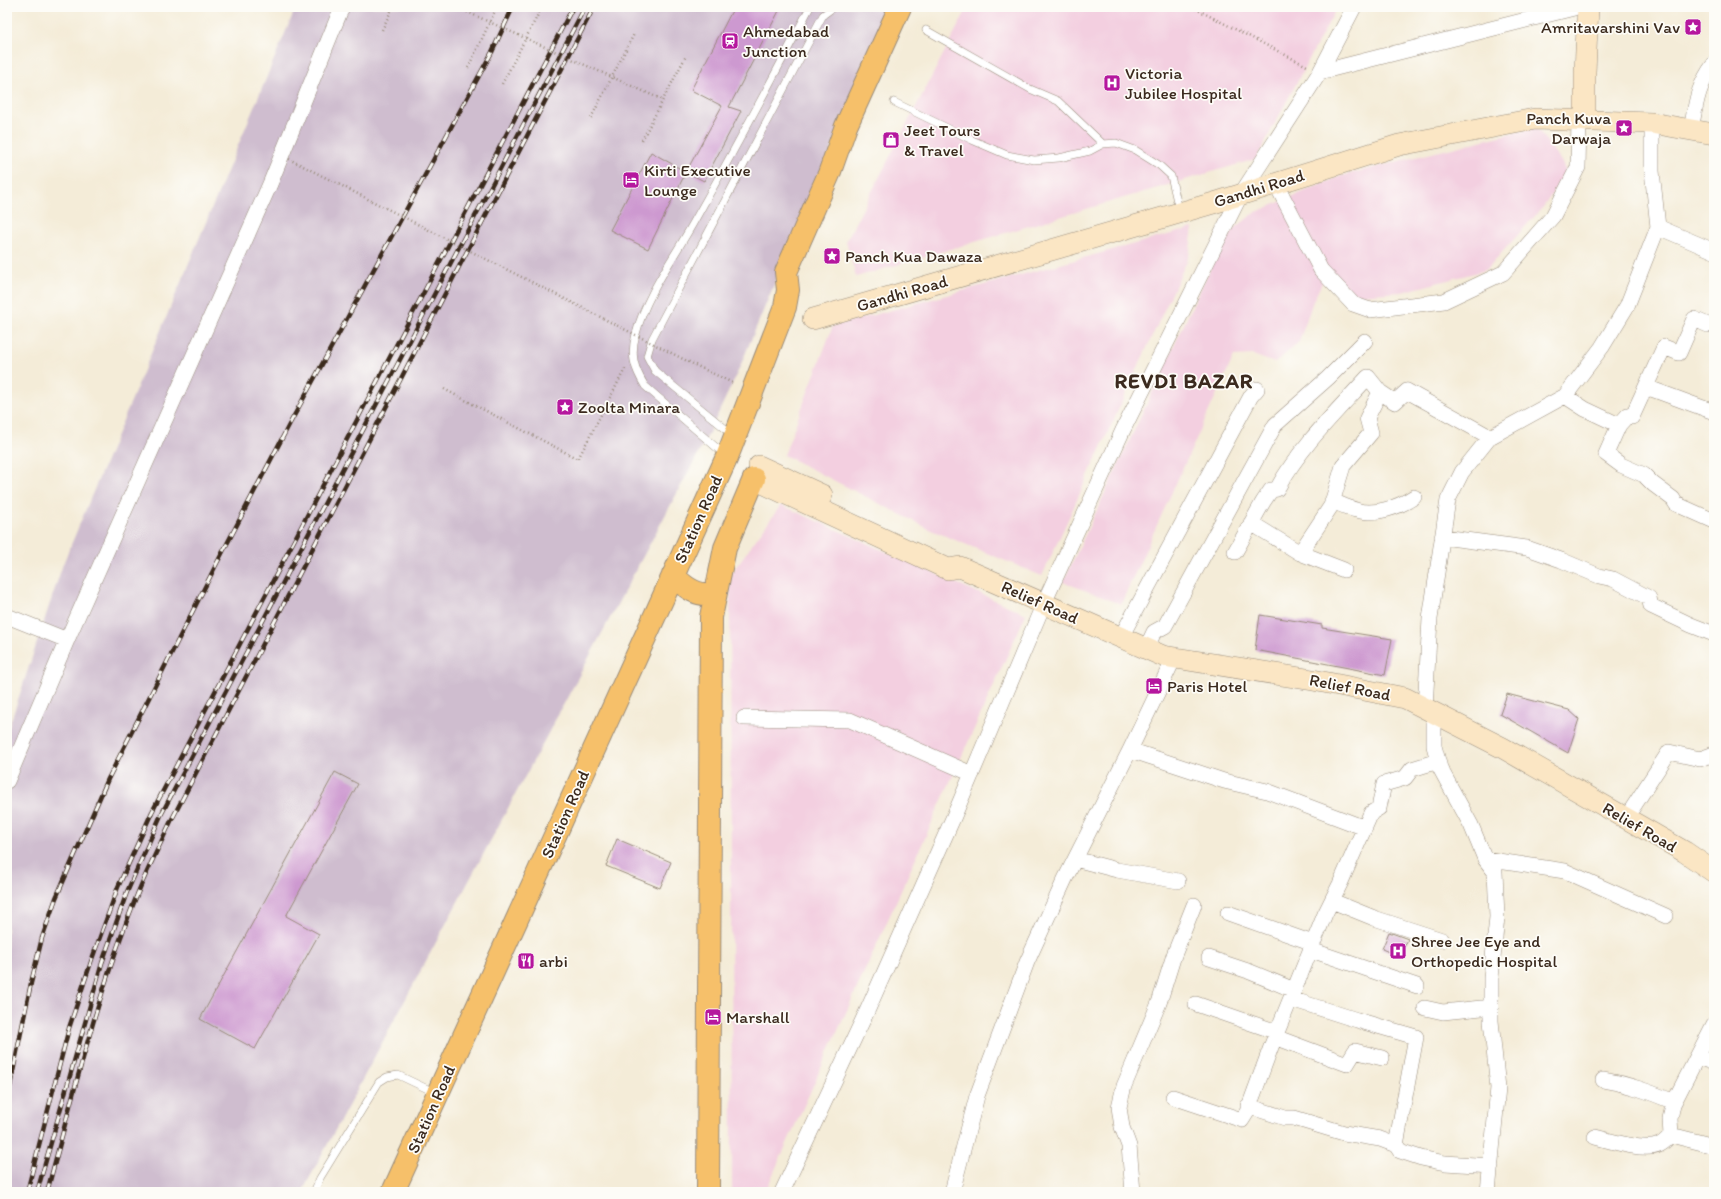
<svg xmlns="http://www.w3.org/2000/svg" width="1721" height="1199" font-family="Itim,sans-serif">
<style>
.built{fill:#f3cfe0}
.industrial{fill:#cfbdcf}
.building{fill:#cd99d0}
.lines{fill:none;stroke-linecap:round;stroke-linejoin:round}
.lane-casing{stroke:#988b7b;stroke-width:8}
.street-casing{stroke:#988b7b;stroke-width:16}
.secondary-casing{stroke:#988b7b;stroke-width:22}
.primary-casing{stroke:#988b7b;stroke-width:24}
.path{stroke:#988b7b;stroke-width:2.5;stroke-dasharray:1 3;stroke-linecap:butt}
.lane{stroke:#fff;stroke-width:7}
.street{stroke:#fff;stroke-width:15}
.secondary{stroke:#fbe6c4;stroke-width:21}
.primary{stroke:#f6c06b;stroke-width:22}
.rail-casing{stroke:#3b2a1e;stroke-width:4.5}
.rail{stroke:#fdfcf7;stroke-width:3;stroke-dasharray:9;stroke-linecap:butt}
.path-bridge{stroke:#988b7b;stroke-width:2.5;stroke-dasharray:1 3;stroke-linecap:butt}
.labels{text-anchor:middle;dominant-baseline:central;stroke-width:3.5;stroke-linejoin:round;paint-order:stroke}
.poi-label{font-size:17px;fill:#3b2a1e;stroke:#fdfcf7;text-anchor:start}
.street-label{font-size:17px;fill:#3b2a1e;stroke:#fdfcf7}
.district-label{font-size:21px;font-weight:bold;letter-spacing:1px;fill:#3b2a1e;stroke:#fdfcf7}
</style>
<rect width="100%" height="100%" fill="#fdfcf7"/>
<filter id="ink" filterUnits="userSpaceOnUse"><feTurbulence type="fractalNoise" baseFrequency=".025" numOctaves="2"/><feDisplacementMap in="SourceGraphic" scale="8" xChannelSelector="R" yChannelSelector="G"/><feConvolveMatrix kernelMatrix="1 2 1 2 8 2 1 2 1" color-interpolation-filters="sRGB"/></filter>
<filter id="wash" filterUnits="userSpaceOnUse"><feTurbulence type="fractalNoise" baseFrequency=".012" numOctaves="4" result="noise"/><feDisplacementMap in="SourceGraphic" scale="16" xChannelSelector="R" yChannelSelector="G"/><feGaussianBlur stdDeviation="0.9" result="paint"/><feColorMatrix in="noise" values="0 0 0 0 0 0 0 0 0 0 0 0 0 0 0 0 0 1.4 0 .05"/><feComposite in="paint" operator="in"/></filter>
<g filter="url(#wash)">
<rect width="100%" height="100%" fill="#f4ecd8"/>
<path class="built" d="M968,7H1337L1256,159L856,277L846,241Z
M1536,127L1561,161L1566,172L1544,206L1486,270L1402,292L1343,296L1328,271L1313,301L1299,342L1275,363L1253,355L1234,356L1121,604L1063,582L1218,252L1234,229L1254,213L1341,176Z
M1193,228L1189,256L1042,576L931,530L784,455L833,326Z
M781,505L1026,614L765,1192H732L730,575Z"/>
<path class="industrial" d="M296,7H893L795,234L736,376L705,441L302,1192H7V733L63,564Z"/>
<g id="blocks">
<path class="building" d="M734,7H781L729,107L741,111L704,181L686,172L722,106L691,90Z
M651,152L686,172L648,249L610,230Z
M1260,615L1322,625V628L1392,639L1385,675L1255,650Z
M1507,694L1569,710L1579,719L1568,753L1500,714Z
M335,772L358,784L286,916L319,934L255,1049L200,1019Z
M617,839L671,862L660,888L606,866Z
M1389,932L1408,939L1400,957L1382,949Z"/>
</g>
</g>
<g filter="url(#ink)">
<use href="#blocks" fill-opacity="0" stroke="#988b7b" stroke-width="1"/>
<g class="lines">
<g class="lane-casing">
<path id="lane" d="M926,30L1030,89L1058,101L1103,144
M894,102L972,140L1007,155L1034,160L1059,158L1090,151L1103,144L1116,143L1135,150L1159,165L1171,176L1179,210
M733,435L655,371L647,356L652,339L823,15L834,7
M725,455L645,386C634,368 630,355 636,334C646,294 676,255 696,218C735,149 773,78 810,7
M314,1192L320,1178L379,1082L387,1077L398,1075L436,1093"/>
</g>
<g class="street-casing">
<path id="street" d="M1320,72L1574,8
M1691,130C1696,103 1697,87 1714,64
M1276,184L1321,270L1353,304L1370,310L1444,301L1503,273L1553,216L1578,167L1579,120
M1658,227L1714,251
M1646,387L1714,412
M1565,396L1585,409L1619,425L1606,454L1621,465L1644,475L1653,484L1673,499L1676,504L1714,521
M1619,425L1628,415L1632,417L1664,347L1679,353L1694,319L1708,325
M1332,501C1340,504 1348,508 1356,510C1374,516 1399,507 1414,497
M1251,523L1300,553
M1442,537L1527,548L1561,560L1599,576L1613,579L1649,598L1651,606L1691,625L1714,634
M1235,552L1263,502L1271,490L1277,489C1300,447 1335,413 1368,377L1380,392L1395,402L1407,391L1490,437
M1344,570L1300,553L1331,506L1343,466L1371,433L1367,418L1380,392
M7,616L67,640
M1121,637L1251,396L1257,389
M1146,649L1154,632L1165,626L1275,425L1328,378L1365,341
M1425,708L1430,619L1448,500L1462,472L1490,437L1565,396L1602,347L1627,306L1658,227L1652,171V123
M1434,713V746L1440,768L1471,825L1485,859L1495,872L1497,917L1491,978V1021L1498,1088L1488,1192
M744,718L850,720L972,774
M1130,750L1224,781L1267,791L1365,828
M7,781L67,640L270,184L342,7
M1626,818L1669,752L1700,759L1714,754
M1075,859L1117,870L1178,881
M1485,859L1565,871L1666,916
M1332,901L1374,918L1442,940
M1228,913L1313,943
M1311,950L1417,986
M1209,958L1248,971L1294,990
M1291,999L1357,1020L1416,1037L1396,1145
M1196,1004L1277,1032
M1425,1008L1443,1012L1491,1007
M1714,1024L1673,1104L1670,1119L1671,1135L1714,1146
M1275,1037L1347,1064L1355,1051L1382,1058
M1698,1057L1714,1063
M1603,1080C1629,1084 1650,1092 1674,1102
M1173,1097L1242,1120L1247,1112L1271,1047L1325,914L1340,884L1371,813L1379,808L1384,784L1405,778L1412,769L1438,761
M1248,1106L1285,1118H1294L1344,1133L1380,1139L1396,1145L1400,1151L1421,1158L1445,1163L1491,1166
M1595,1137C1610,1141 1646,1152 1659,1145C1664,1143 1668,1138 1671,1135
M782,1192L868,1009L954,816L1044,603L1123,430L1241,194L1320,72L1354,7
M952,1192L977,1096L1027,962L1065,879L1130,750L1174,658
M1133,1192L1129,1146L1122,1127L1119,1107L1124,1086L1159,1003L1174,955L1194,905"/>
</g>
<g class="secondary-casing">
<path id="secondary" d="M1585,121V72L1588,7
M813,319L1217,202L1399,145L1535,119L1652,123L1714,134
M759,466L822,495
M754,479L948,569L960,567L1163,656L1313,680L1405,698L1503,748L1685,852L1714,872"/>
</g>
<g class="primary-casing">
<path id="primary" d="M673,575C684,587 700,599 716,592
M393,1192L727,457L785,307L788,290L786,272L829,174L846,126L900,7
M708,1192L711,617L725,548L754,479"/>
</g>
<path class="path" d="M1192,7L1307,66
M382,30L393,7
M468,68L497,7
M502,84L542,7
M591,118L634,34
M642,140L686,56
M695,365L733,383
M444,389L578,459L626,367"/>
<use href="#lane" class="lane"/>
<use href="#street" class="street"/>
<use href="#secondary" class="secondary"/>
<use href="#primary" class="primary"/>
<g class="rail-casing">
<path id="rail" d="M7,1101L31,983L42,938L56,898L108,779L217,563L289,425L492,52L513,7
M27,1192L69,1028L92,959L118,887L152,812L573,7
M37,1192L102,963L127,892L161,815L585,7
M47,1192C74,1092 98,991 137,895C147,870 160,845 171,821L594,7"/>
</g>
<use href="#rail" class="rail"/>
<path class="path-bridge" d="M456,7L663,100
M289,159L695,365"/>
</g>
</g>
<defs>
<g id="sight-square" transform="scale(0.9)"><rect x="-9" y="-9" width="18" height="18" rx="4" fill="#b5179e" stroke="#fdfcf7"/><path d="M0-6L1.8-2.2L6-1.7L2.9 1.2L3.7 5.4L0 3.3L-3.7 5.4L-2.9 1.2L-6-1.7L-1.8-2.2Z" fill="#fff"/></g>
<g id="station-square" transform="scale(0.9)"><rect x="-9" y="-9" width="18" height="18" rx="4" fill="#b5179e" stroke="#fdfcf7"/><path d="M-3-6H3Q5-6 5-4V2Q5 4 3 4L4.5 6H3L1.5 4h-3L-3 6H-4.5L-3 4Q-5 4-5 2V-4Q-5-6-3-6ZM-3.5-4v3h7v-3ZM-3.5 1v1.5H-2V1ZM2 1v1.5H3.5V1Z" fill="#fff"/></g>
<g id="hospital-square" transform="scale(0.9)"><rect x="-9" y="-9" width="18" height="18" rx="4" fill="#b5179e" stroke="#fdfcf7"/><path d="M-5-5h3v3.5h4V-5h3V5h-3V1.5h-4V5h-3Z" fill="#fff"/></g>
<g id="shop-square" transform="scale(0.9)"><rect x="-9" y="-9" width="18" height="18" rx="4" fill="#b5179e" stroke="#fdfcf7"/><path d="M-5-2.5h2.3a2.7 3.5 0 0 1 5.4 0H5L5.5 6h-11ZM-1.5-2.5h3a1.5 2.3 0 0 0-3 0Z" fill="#fff"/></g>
<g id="hotel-square" transform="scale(0.9)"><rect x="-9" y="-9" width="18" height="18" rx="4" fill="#b5179e" stroke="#fdfcf7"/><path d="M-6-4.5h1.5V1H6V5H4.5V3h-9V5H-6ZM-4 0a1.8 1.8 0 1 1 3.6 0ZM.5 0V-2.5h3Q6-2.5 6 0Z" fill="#fff"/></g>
<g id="restaurant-square" transform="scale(0.9)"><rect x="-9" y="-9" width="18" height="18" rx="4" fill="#b5179e" stroke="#fdfcf7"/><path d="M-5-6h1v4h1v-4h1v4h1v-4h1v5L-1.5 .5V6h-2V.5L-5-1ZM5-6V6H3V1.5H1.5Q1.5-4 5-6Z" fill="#fff"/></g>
</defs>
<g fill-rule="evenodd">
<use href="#sight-square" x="1693" y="27"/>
<use href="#station-square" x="730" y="41"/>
<use href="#hospital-square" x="1112" y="83"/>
<use href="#sight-square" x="1624" y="128"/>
<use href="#shop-square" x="891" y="140"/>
<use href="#hotel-square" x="631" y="180"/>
<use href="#sight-square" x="832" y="256"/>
<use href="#sight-square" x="565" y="407"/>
<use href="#hotel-square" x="1154" y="686"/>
<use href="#hospital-square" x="1398" y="951"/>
<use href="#restaurant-square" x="526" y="961"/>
<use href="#hotel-square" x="713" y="1017"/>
</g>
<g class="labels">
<g class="poi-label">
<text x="1680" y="27" text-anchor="end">Amritavarshini Vav</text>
<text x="743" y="31">Ahmedabad<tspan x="743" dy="20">Junction</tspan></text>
<text x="1125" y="73">Victoria<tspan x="1125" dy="20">Jubilee Hospital</tspan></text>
<text x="1611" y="118" text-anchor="end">Panch Kuva<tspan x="1611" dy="20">Darwaja</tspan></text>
<text x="904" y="130">Jeet Tours<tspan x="904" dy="20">&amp; Travel</tspan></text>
<text x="644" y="170">Kirti Executive<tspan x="644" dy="20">Lounge</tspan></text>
<text x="845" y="256">Panch Kua Dawaza</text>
<text x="578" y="407">Zoolta Minara</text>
<text x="1167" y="686">Paris Hotel</text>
<text x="1411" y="941">Shree Jee Eye and<tspan x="1411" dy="20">Orthopedic Hospital</tspan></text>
<text x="539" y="961">arbi</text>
<text x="726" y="1017">Marshall</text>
</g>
<g class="street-label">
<text transform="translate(1259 188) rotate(-17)">Gandhi Road</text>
<text transform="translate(902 293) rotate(-16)">Gandhi Road</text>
<text transform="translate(698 519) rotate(-66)">Station Road</text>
<text transform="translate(1040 602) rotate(24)">Relief Road</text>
<text transform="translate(1350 687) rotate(11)">Relief Road</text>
<text transform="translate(565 814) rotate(-66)">Station Road</text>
<text transform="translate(1640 827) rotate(30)">Relief Road</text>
<text transform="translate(431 1109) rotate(-66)">Station Road</text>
</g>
<g class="district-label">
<text x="1184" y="380">REVDI BAZAR</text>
</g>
</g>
<rect width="1721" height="1199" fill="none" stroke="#fdfcf7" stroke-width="24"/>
</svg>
